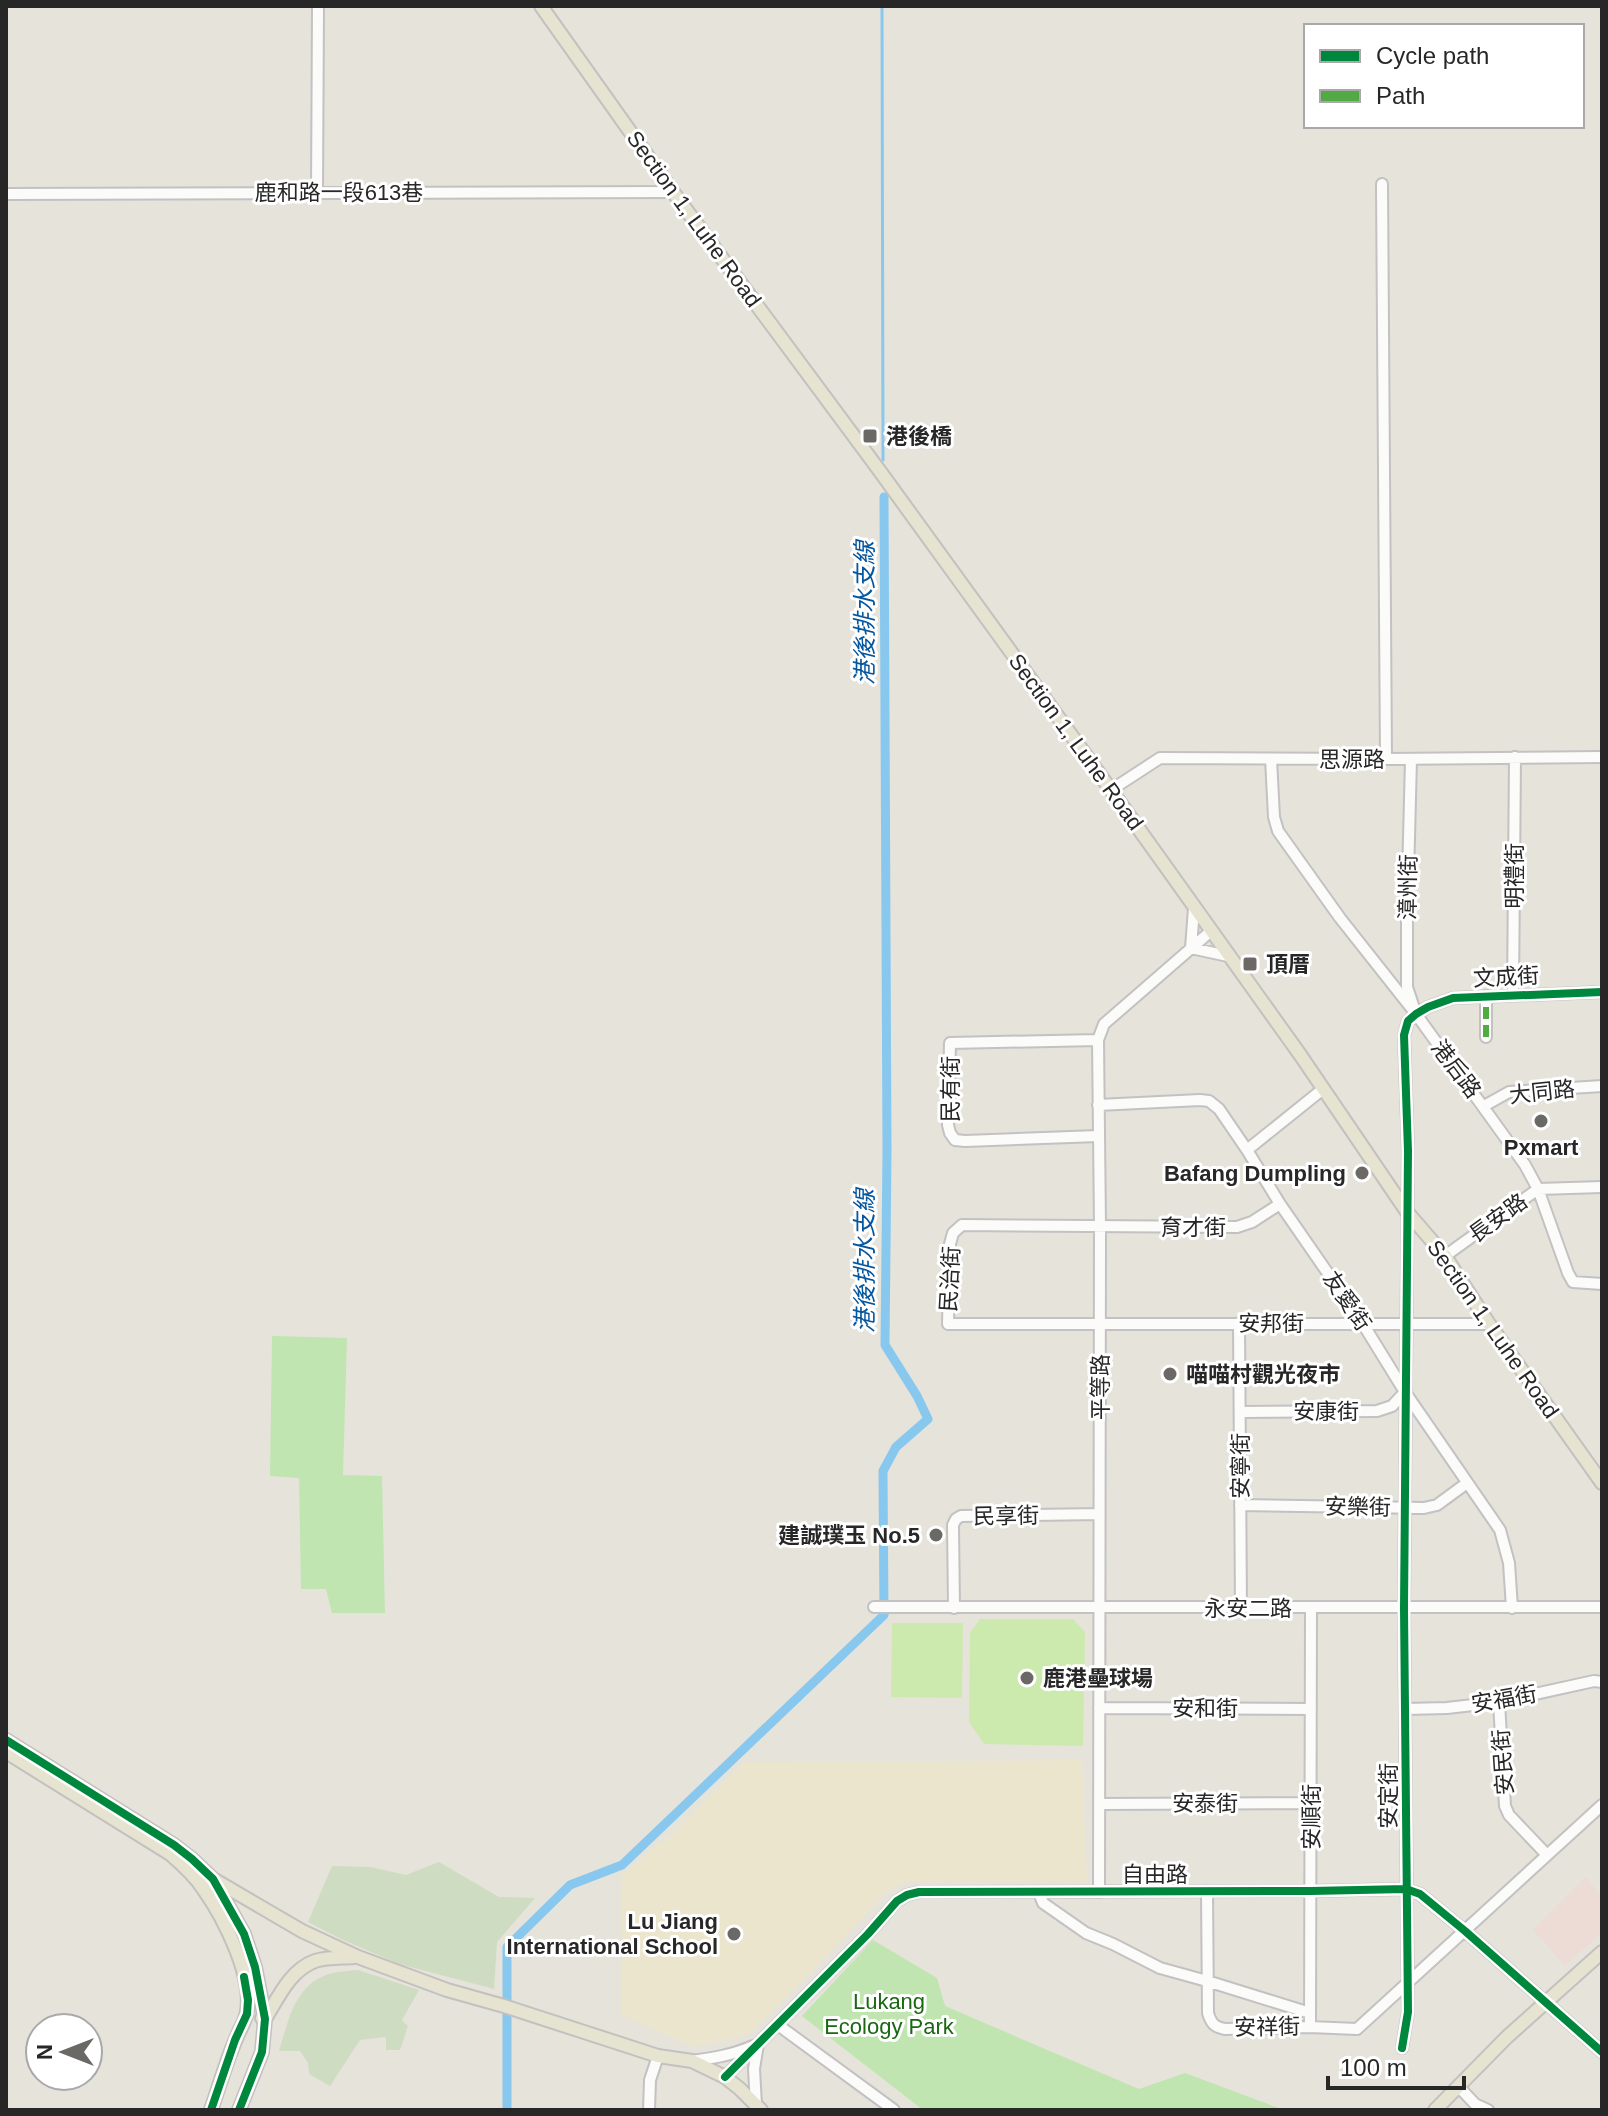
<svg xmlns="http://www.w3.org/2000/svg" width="1608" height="2116" font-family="Helvetica,'Noto Sans TC',sans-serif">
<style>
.education{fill:#ebe5ce}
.medical{fill:#eddbd6}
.green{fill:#c0e5b1}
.cemetery{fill:#cedcc1}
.pitch{fill:#cceaad}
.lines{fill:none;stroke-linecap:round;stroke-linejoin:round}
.stream{stroke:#88c8ef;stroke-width:3}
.canal{stroke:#88c8ef;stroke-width:9}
.minor-casing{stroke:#c3c1c2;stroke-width:14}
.major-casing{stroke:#c3c1bf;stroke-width:16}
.minor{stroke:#fbfbfa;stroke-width:10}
.major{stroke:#e6e3d0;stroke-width:12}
.quiet{stroke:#53aa44;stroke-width:6;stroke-dasharray:12 6;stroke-linecap:butt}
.cycleway-casing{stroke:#fff;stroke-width:13}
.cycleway{stroke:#00873e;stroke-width:8}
.poi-dot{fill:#6a6966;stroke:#fff;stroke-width:3}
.labels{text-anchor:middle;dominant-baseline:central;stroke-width:6;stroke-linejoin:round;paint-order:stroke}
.street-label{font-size:22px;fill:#272727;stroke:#fff}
.poi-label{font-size:22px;font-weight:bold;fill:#272727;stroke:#fff;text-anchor:start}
.park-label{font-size:22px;fill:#1a6714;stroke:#fff}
.water-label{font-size:24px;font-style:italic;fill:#04569e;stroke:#fff}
</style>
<rect width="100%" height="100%" fill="#e6e3db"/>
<path class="education" d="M1082,1760L1087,1881H908L885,1893L809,1975L750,2034L694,2047L622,2015V1874L669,1836L744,1762Z"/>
<path class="medical" d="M1586,1877L1602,1898V1933L1565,1965L1533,1930Z"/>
<path class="green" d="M272,1336L347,1338L343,1475L382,1476L385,1613H332L326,1589H301L299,1478L270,1476Z
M873,1940L937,1978L945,2006L1139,2089L1185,2073L1284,2110H923L802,2016Z"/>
<path class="cemetery" d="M439,1862L499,1897L535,1898L497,1942L494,1989L399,1964L341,1939L308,1922L332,1866L370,1867L406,1875Z
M358,1970L419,1990L402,2020L408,2026L400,2050H386V2037L360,2040L330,2086L309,2074L308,2063L300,2051H279C289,2019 295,1982 333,1973C341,1971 350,1971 358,1970Z"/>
<path class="pitch" d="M980,1619H1073L1085,1632L1083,1746L984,1744L969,1722L970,1633Z
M892,1623H963L962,1698L891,1697Z"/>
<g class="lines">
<path class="stream" d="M882,6L883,460"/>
<path class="canal" d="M507,2110V1947L570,1885L622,1865L884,1615L883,1471L896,1447L928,1419L917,1396L885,1345L887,1151L884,497"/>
<g class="minor-casing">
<path id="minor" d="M1382,184L1386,759
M317,192L318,6
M6,194L673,192
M1271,759L1274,817L1278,831L1340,918L1416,1014L1525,1165L1538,1189L1568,1273L1573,1282L1602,1284
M1411,759L1407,917V987L1414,1008
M1111,790L1160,758L1386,759L1602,757
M1194,908L1191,948L1228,956
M1513,994L1515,757
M1486,1037V996
M1098,1105L1200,1100L1209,1101L1219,1109L1247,1150L1280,1204L1363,1324L1405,1392L1500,1530L1509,1563L1512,1608
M1484,1106L1509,1092L1602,1086
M1098,1136L965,1141L955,1140L950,1133L948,1125L950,1043L1098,1040
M1247,1150L1323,1089
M1280,1204L1252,1222L1237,1227L962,1225L953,1233L950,1244L948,1324H1489
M1445,1256L1538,1189L1602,1187
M1239,1323L1241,1608
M1240,1412L1377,1411L1392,1406L1405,1392
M1240,1505L1424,1508L1437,1505L1467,1483
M874,1607H1602
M954,1608L953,1525L956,1519L961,1516L1099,1514
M1499,1702L1505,1806L1509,1815L1547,1855
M1099,1708L1311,1709
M1405,1709L1447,1708L1499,1702L1594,1681L1602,1682
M1099,1804L1311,1803
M1207,1891L1208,2013C1211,2023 1214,2027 1225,2029L1310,2027L1357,2029L1602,1805
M1099,1892L1100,1226L1098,1040L1104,1024L1211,931
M1039,1893L1043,1903L1086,1933L1113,1944L1160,1968L1207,1981L1310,2013
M778,2025L894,2110
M1310,2027L1311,1608
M1402,2048L1408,2012L1404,1608L1408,1151L1404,1035L1408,1021L1416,1014L1428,1007L1453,998L1602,992
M692,2061C713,2058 733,2055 753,2046
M725,2077L868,1934L897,1901L907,1895L919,1892L1311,1891L1406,1889L1420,1894L1465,1931L1602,2052
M1458,2086L1475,2104L1488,2110
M756,2105L754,2069L758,2044
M649,2110L650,2080L658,2056"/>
</g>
<g class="major-casing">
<path id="major" d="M541,6L673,192L879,470L1111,790L1301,1056L1407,1212L1445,1256L1489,1324L1602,1483
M6,1740L174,1845L192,1859L213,1879L244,1934L255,1967L265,2019L262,2052L239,2110
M6,1752L170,1854C183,1865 195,1876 204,1890C224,1918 253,1976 247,2011C246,2021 239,2030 236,2039C226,2062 219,2087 211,2110
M205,1890L213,1879L302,1931L358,1957L447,1990L504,2006L658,2056L692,2061L725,2077L740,2089L761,2110
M262,2018L265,2019C278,1998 290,1970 315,1961C327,1957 342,1958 354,1957
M1435,2110L1507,2037L1602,1952"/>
</g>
<use href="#minor" class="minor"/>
<use href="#major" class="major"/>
<path class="quiet" d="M1486,1037V996"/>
<g class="cycleway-casing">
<path id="cycleway" d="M6,1740L174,1845L192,1859L213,1879L244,1934L255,1967L265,2019L262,2052L239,2110
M1402,2048L1408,2012L1404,1608L1408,1151L1404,1035L1408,1021L1416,1014L1428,1007L1453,998L1602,992
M725,2077L868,1934L897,1901L907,1895L919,1892L1311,1891L1406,1889L1420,1894L1465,1931L1602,2052
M211,2110L235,2040L247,2014L248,2000L244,1977"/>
</g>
<use href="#cycleway" class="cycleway"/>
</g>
<g class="poi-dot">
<rect x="862" y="428" width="16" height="16" rx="4"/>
<rect x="1242" y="956" width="16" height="16" rx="4"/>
<circle cx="1541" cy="1121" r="8"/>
<circle cx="1362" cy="1173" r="8"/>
<circle cx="1170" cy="1374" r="8"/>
<circle cx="936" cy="1535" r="8"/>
<circle cx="1027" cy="1678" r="8"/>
<circle cx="734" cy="1934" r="8"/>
</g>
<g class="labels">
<g class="street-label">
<text x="339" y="192">鹿和路一段613巷</text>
<text transform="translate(694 219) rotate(54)">Section 1, Luhe Road</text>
<text transform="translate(1076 742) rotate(54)">Section 1, Luhe Road</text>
<text x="1352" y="759">思源路</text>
<text transform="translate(1514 876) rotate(-90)">明禮街</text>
<text transform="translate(1408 887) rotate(-89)">漳州街</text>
<text transform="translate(1506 977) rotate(-3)">文成街</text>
<text transform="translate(1456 1069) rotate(53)">港后路</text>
<text transform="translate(950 1089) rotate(-90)">民有街</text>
<text transform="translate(1542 1092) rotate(-6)">大同路</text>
<text transform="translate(1498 1218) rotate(-36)">長安路</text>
<text x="1193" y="1227">育才街</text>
<text transform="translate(950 1279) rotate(-87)">民治街</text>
<text transform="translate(1347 1301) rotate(56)">友愛街</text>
<text x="1271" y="1323">安邦街</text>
<text transform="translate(1493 1329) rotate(55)">Section 1, Luhe Road</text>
<text transform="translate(1100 1387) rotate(-90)">平等路</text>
<text x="1326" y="1411">安康街</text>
<text transform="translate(1240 1466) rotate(-90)">安寧街</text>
<text transform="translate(1358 1507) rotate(1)">安樂街</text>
<text transform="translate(1006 1516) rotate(-1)">民享街</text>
<text x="1248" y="1608">永安二路</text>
<text transform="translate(1504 1699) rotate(-10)">安福街</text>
<text x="1205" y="1708">安和街</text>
<text transform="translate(1503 1762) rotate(-94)">安民街</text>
<text transform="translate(1388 1796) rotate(-90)">安定街</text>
<text x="1205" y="1803">安泰街</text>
<text transform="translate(1311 1817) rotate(-90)">安順街</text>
<text x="1155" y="1874">自由路</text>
<text transform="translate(1267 2027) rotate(-1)">安祥街</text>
</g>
<g class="poi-label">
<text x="886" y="436">港後橋</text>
<text x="1266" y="964">頂厝</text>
<text x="1541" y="1147" text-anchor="middle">Pxmart</text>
<text x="1346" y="1173" text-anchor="end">Bafang Dumpling</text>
<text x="1186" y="1374">喵喵村觀光夜市</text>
<text x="920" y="1535" text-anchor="end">建誠璞玉 No.5</text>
<text x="1043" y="1678">鹿港壘球場</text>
<text x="718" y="1921" text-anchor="end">Lu Jiang<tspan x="718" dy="25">International School</tspan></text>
</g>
<g class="park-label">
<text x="889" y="2001">Lukang<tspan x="889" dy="25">Ecology Park</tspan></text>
</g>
<g class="water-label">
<text transform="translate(864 613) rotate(-90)">港後排水支線</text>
<text transform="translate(864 1261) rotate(-90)">港後排水支線</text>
</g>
</g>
<rect width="1608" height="2116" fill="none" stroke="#272727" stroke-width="16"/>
<rect x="1304" y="24" width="280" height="104" fill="#ffffff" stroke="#a9a9a9" stroke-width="2"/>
<rect x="1320" y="50" width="40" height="12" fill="#00873e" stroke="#a9a9a9" stroke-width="2"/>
<text x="1376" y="64" font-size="24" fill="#272727">Cycle path</text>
<rect x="1320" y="90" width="40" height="12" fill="#53aa44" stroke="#a9a9a9" stroke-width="2"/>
<text x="1376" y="104" font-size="24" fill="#272727">Path</text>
<g transform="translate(64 2052) rotate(270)"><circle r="38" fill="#ffffff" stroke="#a9a9a9" stroke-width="2"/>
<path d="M0-6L14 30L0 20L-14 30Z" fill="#6a6966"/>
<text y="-12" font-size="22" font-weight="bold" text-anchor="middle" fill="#272727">N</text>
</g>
<path d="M1328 2076v12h136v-12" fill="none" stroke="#272727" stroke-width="4"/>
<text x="1340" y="2076" font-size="24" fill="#272727" stroke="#ffffff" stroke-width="6" paint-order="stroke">100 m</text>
</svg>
